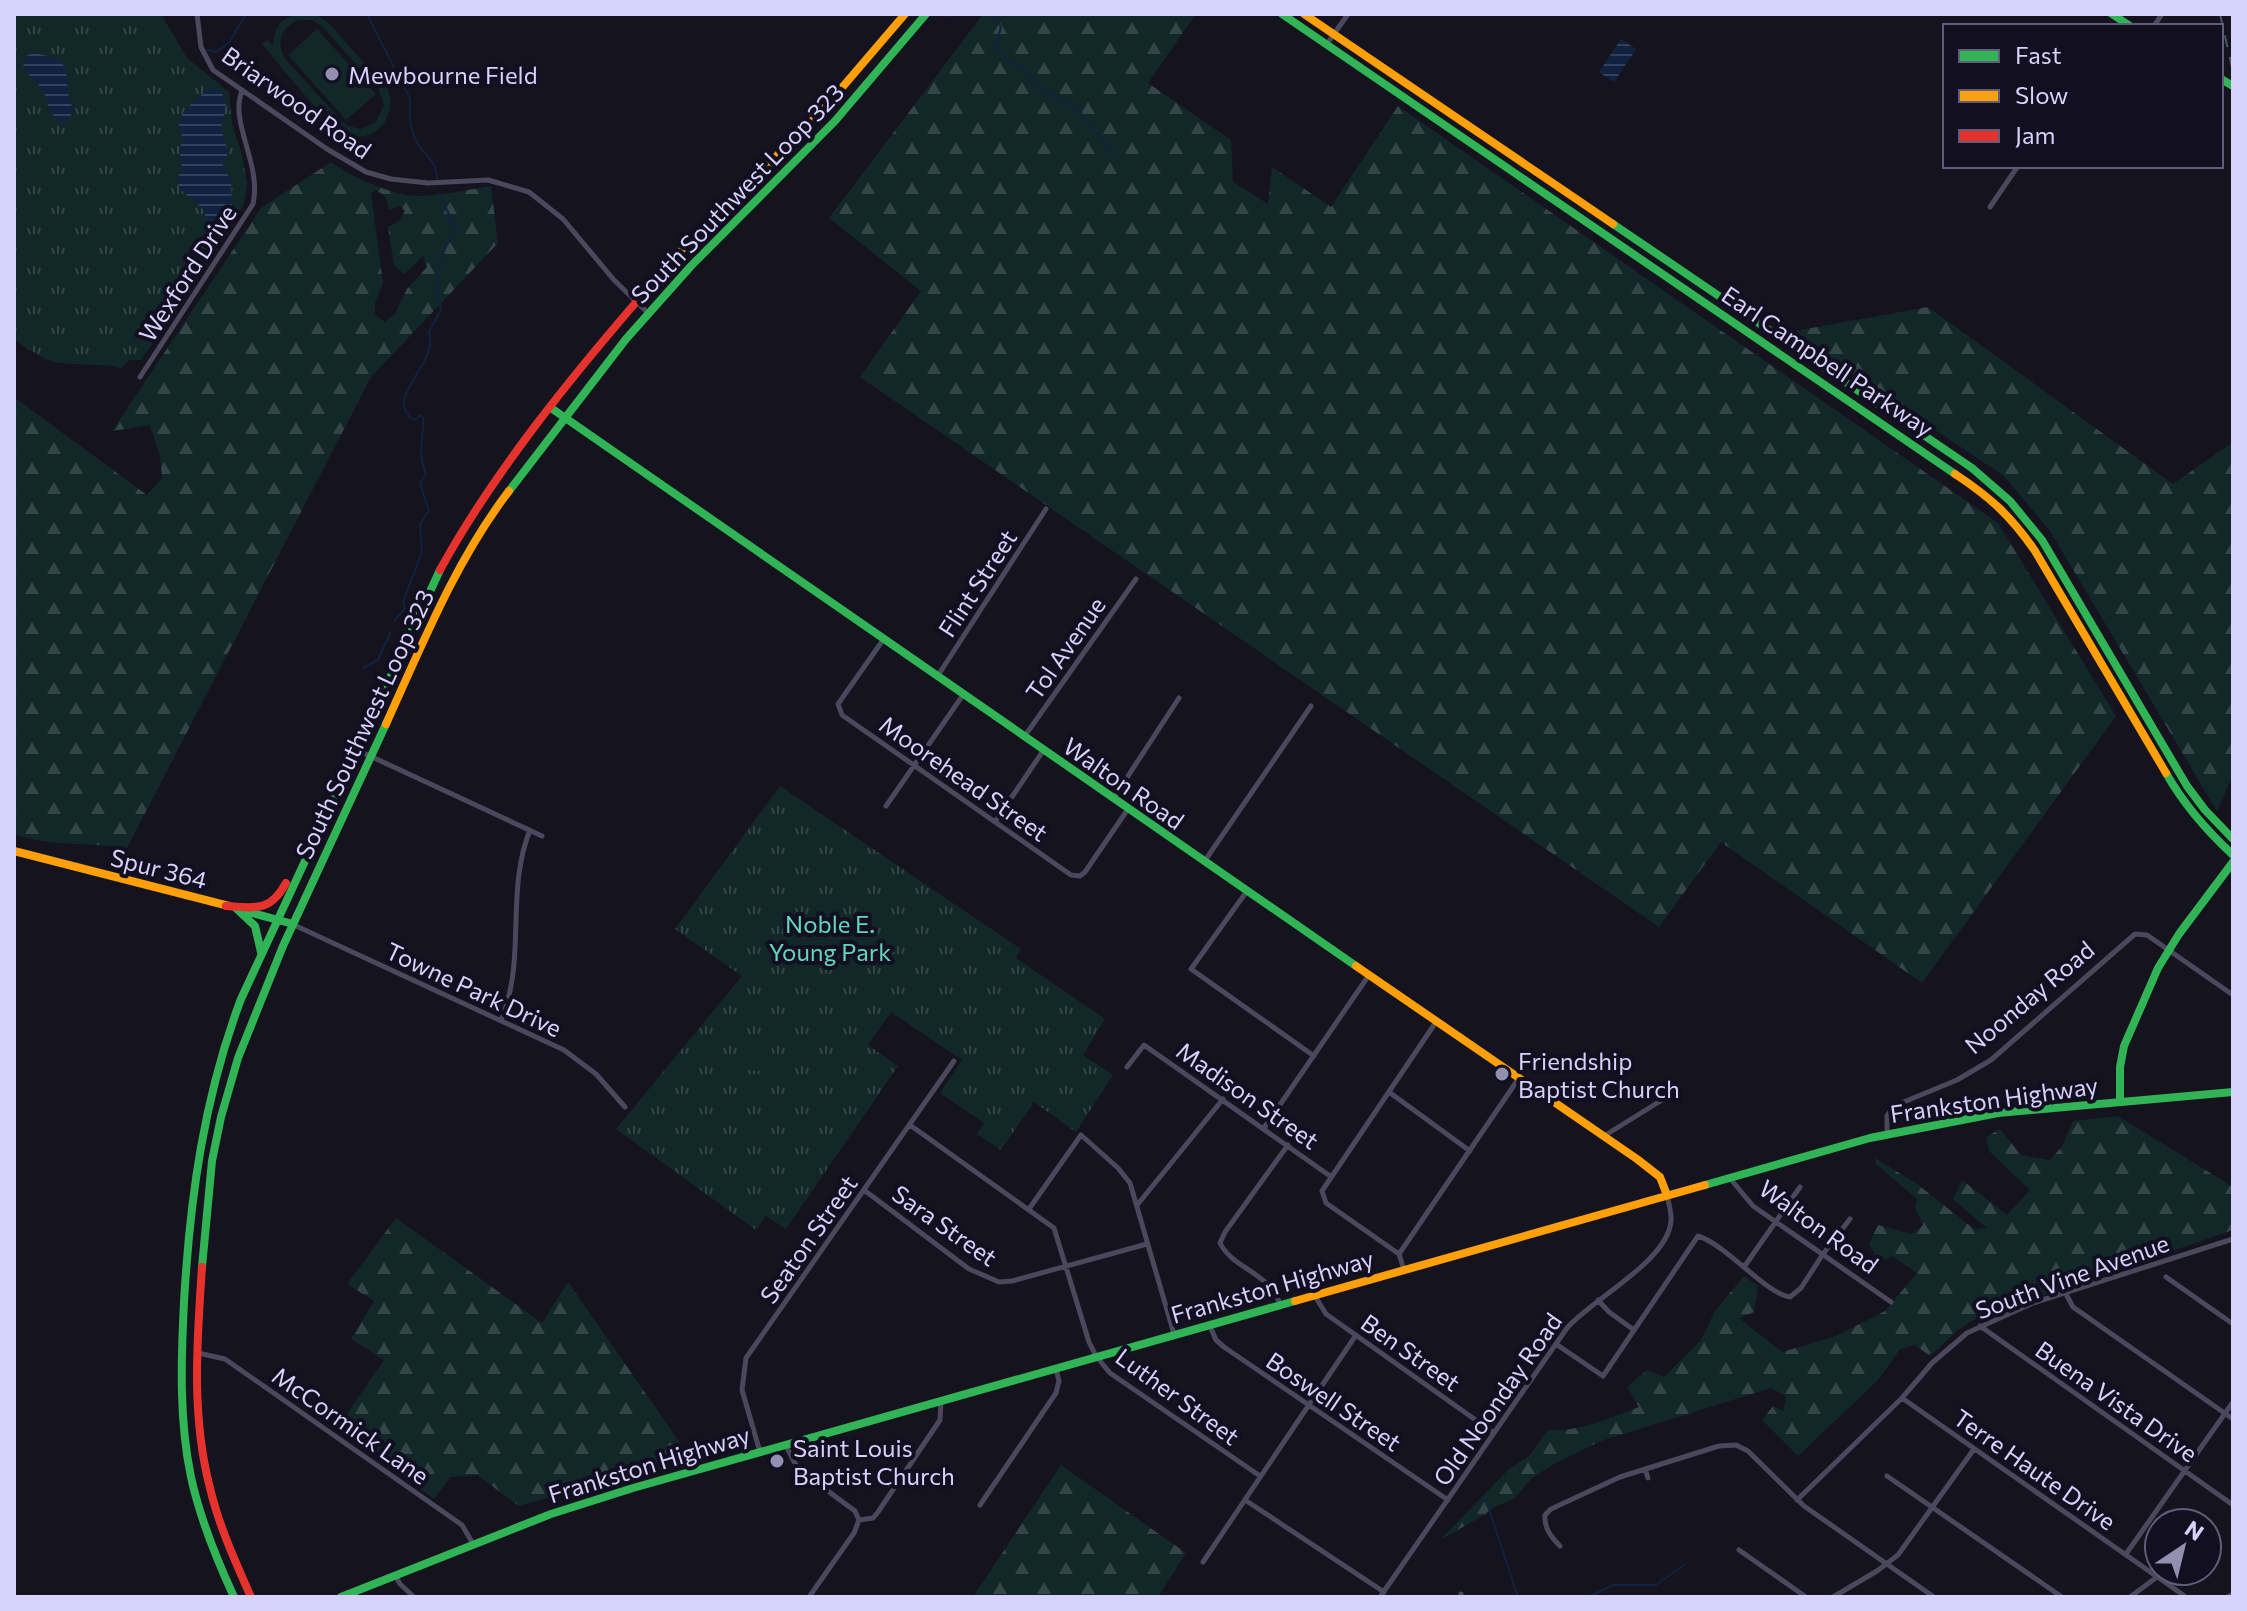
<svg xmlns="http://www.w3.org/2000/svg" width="2247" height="1611" font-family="Commissioner,sans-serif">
	<defs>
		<pattern id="grass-tufts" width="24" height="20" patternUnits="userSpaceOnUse" patternTransform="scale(2)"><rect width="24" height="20" fill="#122728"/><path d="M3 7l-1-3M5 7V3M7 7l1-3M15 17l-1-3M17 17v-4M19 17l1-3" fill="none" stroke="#344548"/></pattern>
		<pattern id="forest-firs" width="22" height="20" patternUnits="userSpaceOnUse" patternTransform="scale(2)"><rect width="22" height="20" fill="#122728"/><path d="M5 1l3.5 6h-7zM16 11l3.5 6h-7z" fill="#344548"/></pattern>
		<pattern id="water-rules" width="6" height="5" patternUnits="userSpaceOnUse" patternTransform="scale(2)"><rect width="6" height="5" fill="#112240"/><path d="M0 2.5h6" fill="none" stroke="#33415c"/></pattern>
	</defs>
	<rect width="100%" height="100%" fill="#15131d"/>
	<path fill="url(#grass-tufts)" d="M14,14H161L187,58L229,92L232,124L242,155L247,184L244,203L230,230L141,360H130L120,368C111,363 71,366 55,362C41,359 27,347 14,340Z
		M780,786L1021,949L1016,958L1105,1019L1083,1055L1113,1075L1076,1132L1034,1102L1001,1150L977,1134L984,1123L940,1093L962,1060L891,1012L868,1045L898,1066L786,1229L766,1216L756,1230L616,1129L742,976L675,929Z"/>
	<path fill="url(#forest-firs)" fill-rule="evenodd" d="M983,14H1196L1148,83L1231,140L1233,182L1268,204L1272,167L1331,207L1398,106L1998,523L2116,716L1922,983L1721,842L1659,927L860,377L921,291L829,218Z
		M331,162C351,177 396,197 420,196C444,195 467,190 491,186L498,243L371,377L127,848C90,842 49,847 14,834V397L147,495L162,478L160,456L150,425L112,431L261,208ZM376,190L385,196L389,210L400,206L405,211L399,221L388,227L394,266L405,274L423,256L427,267L407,289L395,314L385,322L375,315V303L383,283L371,193Z
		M1928,307L2173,484L2233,442V775L2217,811L2050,531L2004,476L1789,332Z
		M2118,1116L2233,1187V1230L1977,1318L1958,1330L1930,1356L1915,1345L1900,1349L1878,1380L1798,1456L1762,1420L1773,1406L1783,1411L1786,1396L1771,1388L1601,1441L1554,1464L1532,1478L1514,1499L1494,1507L1484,1515L1440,1540L1509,1469L1529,1456L1548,1430C1581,1432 1609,1418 1639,1407L1627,1387L1647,1370L1664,1377L1701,1340L1715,1311L1744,1276L1758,1286L1754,1312L1739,1318L1782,1352L1836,1336L1885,1311L1917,1273L1892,1256L1884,1260L1875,1255L1869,1244L1878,1225L1912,1234L1923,1225L1915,1208L1917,1199L1876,1164L1875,1158L1917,1184L1974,1229L1987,1228L1953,1199L1962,1180L2007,1215L2030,1190L1989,1151L1986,1137L2000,1129L2021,1155L2049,1160L2061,1148L2073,1121Z
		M396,1218L542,1323L568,1282L690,1457L519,1506L477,1475L450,1477L434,1499L337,1428L384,1360L351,1339L374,1301L347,1284Z
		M1061,1465L1186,1553L1158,1597H973Z"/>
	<path fill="#122728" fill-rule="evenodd" d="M316,14L329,23L388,90C397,115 377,144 349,135C329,128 278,63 262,44L267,40L273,45C275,16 291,14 316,14ZM298,20H312L322,26L379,90L384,105L375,123L360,129L346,125L285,59C276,42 281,28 298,20Z
		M317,29L376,94L346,120L288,55Z
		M747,1034L753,1038L757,1034H763V1037L772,1041L770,1072L741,1069V1041Z"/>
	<path fill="url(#water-rules)" d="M1621,39L1636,49L1614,82L1599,72Z
		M34,53L57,58L66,68L68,93L73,110L69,120L61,122C47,114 49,101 42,89C35,78 25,76 23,62L28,55Z
		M208,87L221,91L226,104L221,129L228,152L222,168L231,179L232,206L225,230L215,244L204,240C204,232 208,223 205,214C200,199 178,195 177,180L182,168L179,148L184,140C168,113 195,106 208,87Z"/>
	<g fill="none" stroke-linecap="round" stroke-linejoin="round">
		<path stroke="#112240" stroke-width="2" d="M367,14L410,99C409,114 409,130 418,144C427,159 436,159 437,178
			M945,14L949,16L958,14
			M993,14L1001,27L995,49L1013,64L1022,68L1039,88L1078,109L1112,152
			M207,50L216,52L229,43L246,14
			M395,620L405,608L403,602L422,552L420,524L429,511L420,483L426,474C417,454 424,440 423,418L421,415L414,420C381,399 440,363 429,332L441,310C434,280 438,252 458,228L448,220L449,214L438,194
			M363,668L378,660L390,633
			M1486,1500L1518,1597
			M1588,1597L1613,1585H1656L1684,1565"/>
		<path stroke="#4a485d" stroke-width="5" d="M197,14L201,47L213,70L327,149L366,172L391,179L428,183L488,180L529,192L563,219L614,280L648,313
			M2154,26L2162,14
			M1327,44L1348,14
			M1990,207L2018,166
			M140,377L253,204C262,163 229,123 242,91
			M883,640L838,704L842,715L1071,875L1080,876L1085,872L1128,809
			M937,677L1046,509
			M1024,737L1136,579
			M355,749L542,836
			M1113,799L1179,698
			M886,806L963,695
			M995,822L1043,751
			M1204,862L1311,706
			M1247,891L1191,969L1314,1056
			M294,925L564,1050L596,1074L625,1107
			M501,1020C527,959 505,892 530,830
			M1127,1067L1144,1045L1330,1176
			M1389,1092L1470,1151
			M910,1125L1054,1228L1089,1342L1096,1356L1110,1373L1260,1476
			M1264,1128L1369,975
			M1887,1134V1116L1894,1106L1957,1080L1991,1060L2135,934L2147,935L2233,995
			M1604,1136L1670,1095
			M1729,1177L1753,1206L1891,1302
			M864,1190L969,1269L999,1282L1012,1281L1147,1244
			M1138,1204L1223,1099
			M1029,1209L1081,1135L1118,1168L1130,1183L1174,1334
			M1399,1254L1326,1203L1322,1191L1436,1022
			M1399,1254L1519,1078
			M1399,1254L1404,1270
			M1744,1267L1800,1187
			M2166,1277L2233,1324
			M2066,1294L2073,1307L2233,1419
			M1315,1296L1326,1314L1494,1433
			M1598,1300L1609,1312L1634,1330
			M1280,1304C1269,1272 1233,1269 1220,1243L1225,1232L1288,1145
			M1209,1324L1216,1340L1224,1347L1448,1500
			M1980,1326L2233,1505
			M1556,1344L1603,1376L1698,1236C1727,1245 1766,1294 1790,1297L1801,1288L1823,1254L1850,1219
			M198,1353L225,1359L462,1525L473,1544
			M1902,1398L2186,1597
			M785,1444L798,1469L855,1511L859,1520
			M760,1452L742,1390L746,1358L954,1061
			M1645,1469L1648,1478
			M1887,1476L2062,1597
			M1245,1500L1384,1592
			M1797,1500L1902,1398L1932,1363L1967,1333L2033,1303L2233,1239
			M980,1505L1056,1393L1059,1381L1056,1369
			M859,1520L873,1518L878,1512L940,1420L941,1402
			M1560,1546C1551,1537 1544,1528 1545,1515L1551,1509L1620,1477L1719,1446L1736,1445L1748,1451L1804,1506L1934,1597
			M1739,1550L1806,1597
			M2126,1554L2233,1402
			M1203,1562L1356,1335
			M395,1575L400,1584L414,1597
			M809,1597L854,1533L859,1520
			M1380,1597L1567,1328C1592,1299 1668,1261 1671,1221C1672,1213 1669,1204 1667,1196
			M1461,1597V1594
			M1833,1597L1877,1571L1898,1555L1974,1449
			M2130,1597L2157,1577
			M2228,1597L2233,1594"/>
		<path stroke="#30b455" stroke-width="8" d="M1282,14L1955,474
			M2112,14L2130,26
			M2221,79L2233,86
			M1613,224L1972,468L2010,501L2042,540L2187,786L2205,810L2233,839
			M551,408L1356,966
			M509,491L626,339L691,266L835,121L926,14
			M2166,773C2184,805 2206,830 2233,855
			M236,908L255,926L261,952
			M241,910L293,924
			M2120,1102V1067L2124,1046L2158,968L2179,934L2233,862
			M1705,1185L1870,1138L1998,1113L2233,1092
			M202,1267L212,1161L221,1117L238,1058L283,946L386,724
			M234,1597C216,1558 200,1519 191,1477C179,1420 181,1360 184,1302C190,1197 204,1097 241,999L440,570
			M341,1597L551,1514L633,1488L1295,1301"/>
		<path stroke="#ff9f0a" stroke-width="8" d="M1304,14L1613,224
			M644,293L680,252L822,111L905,14
			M1955,474C1990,497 2011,516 2035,551L2166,773
			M386,724C422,645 456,560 509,491
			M14,851L229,906
			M1356,966L1637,1159L1660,1177L1667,1195
			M1295,1301L1705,1185"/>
		<path stroke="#e5322d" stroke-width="8" d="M440,570C493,473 572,376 644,293
			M226,906C256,908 270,912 286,883
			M202,1267C197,1341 191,1416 210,1488C219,1526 235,1561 251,1597"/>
		<path stroke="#435564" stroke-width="2" stroke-dasharray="12 10" stroke-linecap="butt" d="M2220,14L2233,72"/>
	</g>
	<g fill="#938fae" stroke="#120f21" stroke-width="3">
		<circle cx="332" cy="74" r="8"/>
		<circle cx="1502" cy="1074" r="8"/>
		<circle cx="777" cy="1461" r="8"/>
	</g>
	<g text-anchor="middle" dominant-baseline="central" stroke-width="8" stroke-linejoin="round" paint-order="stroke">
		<g font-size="24" fill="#d7d2fc" stroke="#120f21" text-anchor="start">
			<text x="348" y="74">Mewbourne Field</text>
			<text x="1518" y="1060">Friendship<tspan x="1518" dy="28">Baptist Church</tspan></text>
			<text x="793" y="1447">Saint Louis<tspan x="793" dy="28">Baptist Church</tspan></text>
		</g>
		<g font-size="24" fill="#d7d2fc" stroke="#120f21">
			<text transform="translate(297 102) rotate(35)">Briarwood Road</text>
			<text transform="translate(737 193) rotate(-46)">South Southwest Loop 323</text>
			<text transform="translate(187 273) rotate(-57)">Wexford Drive</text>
			<text transform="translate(1828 361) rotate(34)">Earl Campbell Parkway</text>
			<text transform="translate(977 583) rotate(-57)">Flint Street</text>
			<text transform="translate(1065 648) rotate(-55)">Tol Avenue</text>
			<text transform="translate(364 724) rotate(-65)">South Southwest Loop 323</text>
			<text transform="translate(964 778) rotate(35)">Moorehead Street</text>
			<text transform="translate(1124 783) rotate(35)">Walton Road</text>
			<text transform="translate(159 868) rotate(14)">Spur 364</text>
			<text transform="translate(474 989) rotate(25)">Towne Park Drive</text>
			<text transform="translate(2029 997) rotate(-40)">Noonday Road</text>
			<text transform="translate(1248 1095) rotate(35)">Madison Street</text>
			<text transform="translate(1994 1099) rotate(-8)">Frankston Highway</text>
			<text transform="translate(945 1225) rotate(35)">Sara Street</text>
			<text transform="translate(1819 1226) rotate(36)">Walton Road</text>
			<text transform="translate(808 1239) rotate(-55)">Seaton Street</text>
			<text transform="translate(2072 1276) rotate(-20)">South Vine Avenue</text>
			<text transform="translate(1272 1286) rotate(-16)">Frankston Highway</text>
			<text transform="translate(1411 1352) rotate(35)">Ben Street</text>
			<text transform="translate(1178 1396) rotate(36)">Luther Street</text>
			<text transform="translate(1497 1399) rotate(-55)">Old Noonday Road</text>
			<text transform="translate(1334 1401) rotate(34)">Boswell Street</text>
			<text transform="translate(2117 1401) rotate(35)">Buena Vista Drive</text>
			<text transform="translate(351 1425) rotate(35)">McCormick Lane</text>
			<text transform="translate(649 1464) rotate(-17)">Frankston Highway</text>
			<text transform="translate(2035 1469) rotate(35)">Terre Haute Drive</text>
		</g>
		<g font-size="24" fill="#63d6bc" stroke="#120f21">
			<text x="830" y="923">Noble E.<tspan x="830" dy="28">Young Park</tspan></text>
		</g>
	</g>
	<rect width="2247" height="1611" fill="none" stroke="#d7d2fc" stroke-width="32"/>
	<rect x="1943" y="24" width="280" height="144" fill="#120f21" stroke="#615d79" stroke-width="2"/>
	<rect x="1959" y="50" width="40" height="12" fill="#30b455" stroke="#615d79" stroke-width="2"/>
	<text x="2015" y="64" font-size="24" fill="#d7d2fc">Fast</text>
	<rect x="1959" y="90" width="40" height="12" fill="#ff9f0a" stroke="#615d79" stroke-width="2"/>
	<text x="2015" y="104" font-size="24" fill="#d7d2fc">Slow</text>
	<rect x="1959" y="130" width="40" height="12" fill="#e5322d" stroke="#615d79" stroke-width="2"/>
	<text x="2015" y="144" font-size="24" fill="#d7d2fc">Jam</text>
	<g transform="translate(2183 1547) rotate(35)"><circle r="38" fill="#120f21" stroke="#615d79" stroke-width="2"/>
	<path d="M0-6L14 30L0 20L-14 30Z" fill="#938fae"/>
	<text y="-12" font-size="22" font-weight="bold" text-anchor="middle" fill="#d7d2fc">N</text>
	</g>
</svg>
